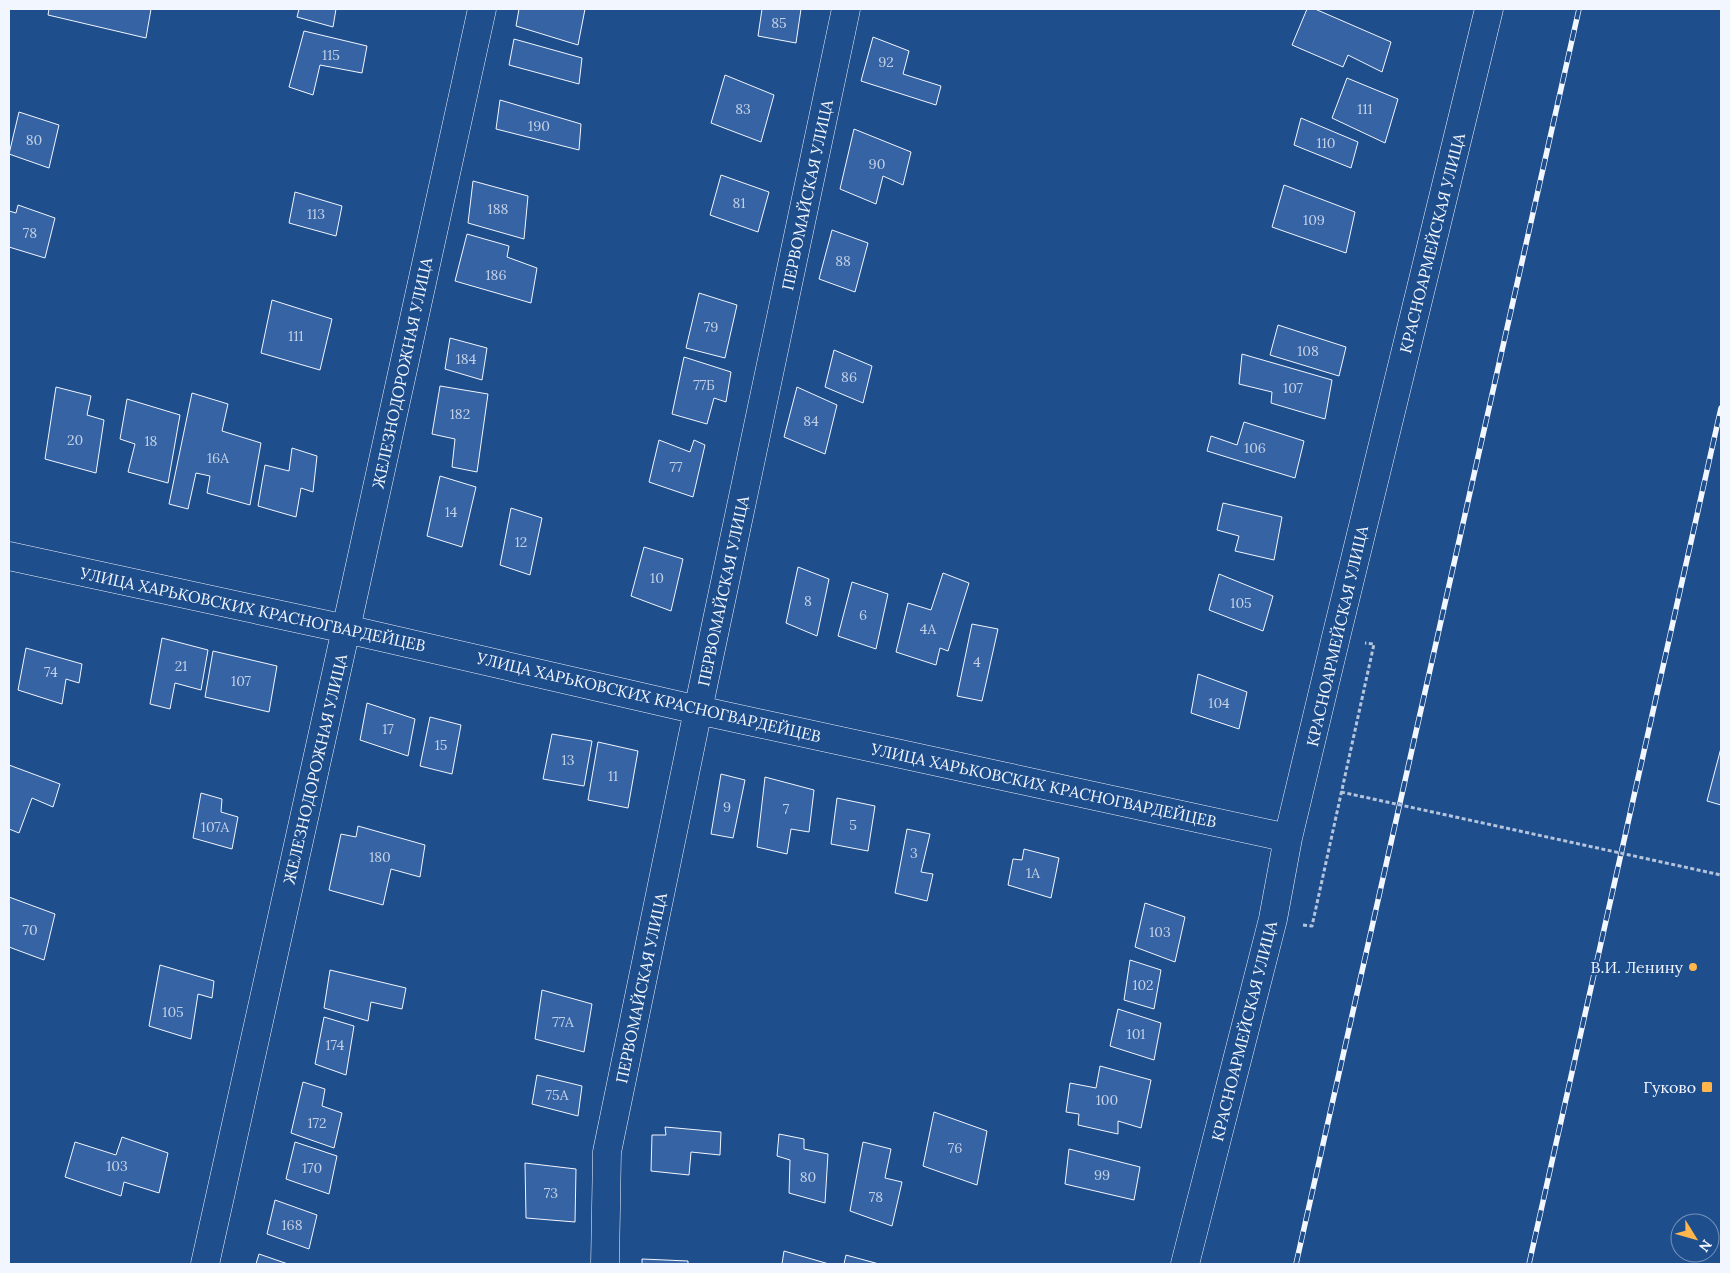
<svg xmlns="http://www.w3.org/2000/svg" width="1730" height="1273" font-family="Lora,serif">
	<rect width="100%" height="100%" fill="#1f4e8c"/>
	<path fill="#3563a3" stroke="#f2f6ff" d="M49,9H151L146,38L48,15Z
		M299,9H336L333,27L297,17Z
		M519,9H585L578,45L516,26Z
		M762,9H801L796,43L758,36Z
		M1307,9H1315L1391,42L1382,72L1348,55L1343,67L1292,45Z
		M304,31L367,46L362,73L320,65L313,95L289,87Z
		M873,37L909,51L903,74L941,86L936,105L861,81Z
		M514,39L582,58L579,84L509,65Z
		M725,75L774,95L761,142L711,123Z
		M1347,78L1398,99L1385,143L1332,118Z
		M500,100L581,124L579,150L496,129Z
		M19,112L59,125L49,168L9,154Z
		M1301,118L1358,142L1351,168L1294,145Z
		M854,129L911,152L903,185L883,176L876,204L840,189Z
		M721,175L769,192L758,232L710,215Z
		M473,181L528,196L524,239L468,223Z
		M1284,185L1355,212L1346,253L1272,227Z
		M295,192L342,206L336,236L289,223Z
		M18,205L55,218L45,258L9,247V211L16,213Z
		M832,230L868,243L855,292L819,279Z
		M467,234L509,246L507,257L537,268L531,303L455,281Z
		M699,293L737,305L725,358L686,348Z
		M272,300L332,319L320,370L261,353Z
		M1278,325L1346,347L1339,376L1270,355Z
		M450,338L487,348L482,380L445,369Z
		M834,350L872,366L863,403L825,387Z
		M1242,354L1332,380L1325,419L1271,403L1272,392L1239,384Z
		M684,357L731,372L726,402L714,398L707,424L672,414Z
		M440,386L488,394L477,472L452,467L455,439L432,434Z
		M56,387L91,396L87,415L104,420L96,473L45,459Z
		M797,387L837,405L825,454L784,437Z
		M192,393L228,404L222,431L261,443L250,505L207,493L210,476L196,473L188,509L169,504Z
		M127,399L180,415L168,483L128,472L135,444L120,439Z
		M1244,422L1304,441L1295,478L1207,451L1211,436L1237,445Z
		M659,440L690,452L694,440L705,445L693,497L649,482Z
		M292,448L317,456L313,492L301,488L296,517L258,506L265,465L289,471Z
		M440,476L476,487L462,547L427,536Z
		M1223,503L1282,517L1274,560L1235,551L1239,536L1217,530Z
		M511,508L542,518L530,575L500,565Z
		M644,547L683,559L671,611L631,596Z
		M798,567L829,579L817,636L786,623Z
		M943,573L969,583L948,651L940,648L936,665L896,652L908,603L931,610Z
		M1219,574L1273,596L1263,631L1209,610Z
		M852,582L888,594L876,649L838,636Z
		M972,624L998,629L982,701L957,696Z
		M162,638L208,650L201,690L175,683L170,709L150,704Z
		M26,648L82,664L79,683L66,679L62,704L18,690Z
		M213,651L277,666L269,712L205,697Z
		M1198,674L1247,692L1239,729L1191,713Z
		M367,703L415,719L408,756L360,740Z
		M430,717L461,725L452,774L420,766Z
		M552,734L592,741L584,786L543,779Z
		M598,742L638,751L628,808L588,800Z
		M1721,748V805L1707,801Z
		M9,765L60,784L53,807L32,798L19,833L9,829Z
		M721,774L745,780L733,838L711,834Z
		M765,777L814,790L809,832L791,829L787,854L757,847Z
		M201,793L222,799L221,812L238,817L232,849L193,838Z
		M837,798L875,806L868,851L831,844Z
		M358,826L425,845L420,877L391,869L383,905L329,890L341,834L356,837Z
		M907,829L930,834L921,872L933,874L927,901L895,893Z
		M1024,849L1059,858L1051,898L1008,885L1013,859L1022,860Z
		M9,897L55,914L44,960L9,947Z
		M1145,903L1185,917L1175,962L1135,947Z
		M1130,960L1161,970L1154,1009L1124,1000Z
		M160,965L214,981L212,998L198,994L191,1039L149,1026Z
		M330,970L406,988L402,1009L371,1002L368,1021L324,1008Z
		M542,990L592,1004L584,1052L535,1039Z
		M1118,1009L1161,1023L1154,1060L1110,1046Z
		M324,1017L354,1026L346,1075L315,1064Z
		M1100,1066L1151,1080L1141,1128L1118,1121V1134L1078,1125L1079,1114L1066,1112L1070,1083L1096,1088Z
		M537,1075L582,1086L578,1116L532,1104Z
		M303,1082L325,1089L322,1106L342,1113L334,1148L291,1133Z
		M934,1112L987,1131L977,1185L923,1166Z
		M665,1127L721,1132L720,1155L691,1152L689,1175L651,1171L652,1135H666Z
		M779,1134L804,1139V1149L828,1154L825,1203L789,1193L790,1160L777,1156Z
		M122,1137L168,1153L159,1193L124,1182L121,1196L65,1177L75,1142L116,1155Z
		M295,1142L337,1156L329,1194L286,1179Z
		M863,1142L891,1149L885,1178L902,1182L892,1226L850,1211Z
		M1069,1149L1140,1167L1134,1200L1065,1184Z
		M525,1163L576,1169L575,1222L526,1218Z
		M275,1200L317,1215L309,1249L267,1234Z
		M784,1251L829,1264H782Z
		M259,1254L288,1264H256Z
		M846,1255L879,1264H844Z
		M642,1259L688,1261V1264H642Z"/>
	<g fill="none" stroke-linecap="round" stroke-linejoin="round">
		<defs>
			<path id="minor" d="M9,556L346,629L698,710L1288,838
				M205,1264L346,629L482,9
				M605,1264L607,1152L698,710L846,9
				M1185,1264L1273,919L1288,838L1336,637L1489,9"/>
		</defs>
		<use href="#minor" stroke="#f2f6ff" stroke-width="29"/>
		<path stroke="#b3c4dc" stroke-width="3" stroke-dasharray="4 2.5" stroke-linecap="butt" d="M1303,925L1312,926L1374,644L1365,643"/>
		<use href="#minor" stroke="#1f4e8c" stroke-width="28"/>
		<defs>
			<path id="rail" d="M1296,1264L1579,9
				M1529,1264L1721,408"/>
		</defs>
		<use href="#rail" stroke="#f2f6ff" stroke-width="5.5"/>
		<use href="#rail" stroke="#1f4e8c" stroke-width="4" stroke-dasharray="11" stroke-linecap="butt"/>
		<path stroke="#b3c4dc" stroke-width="3" stroke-dasharray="4 2.5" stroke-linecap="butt" d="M1341,792L1721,875"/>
	</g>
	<g fill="#ffb74d" stroke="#1f4e8c" stroke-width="2">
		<circle cx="1693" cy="967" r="5"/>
		<rect x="1701" y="1081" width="12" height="12" rx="2.5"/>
	</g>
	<g text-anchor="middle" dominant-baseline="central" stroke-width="4" stroke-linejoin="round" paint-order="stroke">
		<g font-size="14" fill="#c3d1e8">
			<text x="779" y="23">85</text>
			<text x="331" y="55">115</text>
			<text x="886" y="62">92</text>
			<text x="743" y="109">83</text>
			<text x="1365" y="109">111</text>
			<text x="539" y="126">190</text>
			<text x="34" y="140">80</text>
			<text x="1326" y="143">110</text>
			<text x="877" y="164">90</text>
			<text x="739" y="203">81</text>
			<text x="498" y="209">188</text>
			<text x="316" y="214">113</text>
			<text x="1314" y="220">109</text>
			<text x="30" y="233">78</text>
			<text x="843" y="261">88</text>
			<text x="496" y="275">186</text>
			<text x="711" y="327">79</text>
			<text x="296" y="336">111</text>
			<text x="1308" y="351">108</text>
			<text x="466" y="359">184</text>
			<text x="849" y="377">86</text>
			<text x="704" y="385">77Б</text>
			<text x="1293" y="388">107</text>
			<text x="460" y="414">182</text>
			<text x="811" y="421">84</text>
			<text x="75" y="440">20</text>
			<text x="151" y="441">18</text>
			<text x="1255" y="448">106</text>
			<text x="218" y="458">16А</text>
			<text x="676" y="467">77</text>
			<text x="451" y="512">14</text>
			<text x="521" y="542">12</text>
			<text x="657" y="578">10</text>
			<text x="808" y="601">8</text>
			<text x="1241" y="603">105</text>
			<text x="863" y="615">6</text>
			<text x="928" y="629">4А</text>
			<text x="977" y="662">4</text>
			<text x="181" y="666">21</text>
			<text x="51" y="672">74</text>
			<text x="241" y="681">107</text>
			<text x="1219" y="703">104</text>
			<text x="388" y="729">17</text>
			<text x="441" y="745">15</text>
			<text x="568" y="760">13</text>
			<text x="613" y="776">11</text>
			<text x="727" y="807">9</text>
			<text x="786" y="809">7</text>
			<text x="853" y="825">5</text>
			<text x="215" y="827">107А</text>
			<text x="914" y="853">3</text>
			<text x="380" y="857">180</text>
			<text x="1033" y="873">1А</text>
			<text x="30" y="930">70</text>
			<text x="1160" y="932">103</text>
			<text x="1143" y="985">102</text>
			<text x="173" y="1012">105</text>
			<text x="563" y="1022">77А</text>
			<text x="1136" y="1034">101</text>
			<text x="335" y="1045">174</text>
			<text x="557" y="1095">75А</text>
			<text x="1107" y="1100">100</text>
			<text x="317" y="1123">172</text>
			<text x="955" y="1148">76</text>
			<text x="117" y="1166">103</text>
			<text x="312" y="1168">170</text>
			<text x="1102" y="1175">99</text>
			<text x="808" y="1177">80</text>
			<text x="551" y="1193">73</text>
			<text x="876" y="1197">78</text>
			<text x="292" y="1225">168</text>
		</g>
		<g font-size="16" fill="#f2f6ff" stroke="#1f4e8c">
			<text transform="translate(807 195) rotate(-78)">ПЕРВОМАЙСКАЯ УЛИЦА</text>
			<text transform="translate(1432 243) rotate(-76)">КРАСНОАРМЕЙСКАЯ УЛИЦА</text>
			<text transform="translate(402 373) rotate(-78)">ЖЕЛЕЗНОДОРОЖНАЯ УЛИЦА</text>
			<text transform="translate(723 591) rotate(-78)">ПЕРВОМАЙСКАЯ УЛИЦА</text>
			<text transform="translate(253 609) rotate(12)">УЛИЦА ХАРЬКОВСКИХ КРАСНОГВАРДЕЙЦЕВ</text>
			<text transform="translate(1337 636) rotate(-77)">КРАСНОАРМЕЙСКАЯ УЛИЦА</text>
			<text transform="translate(649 697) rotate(13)">УЛИЦА ХАРЬКОВСКИХ КРАСНОГВАРДЕЙЦЕВ</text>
			<text transform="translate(315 769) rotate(-77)">ЖЕЛЕЗНОДОРОЖНАЯ УЛИЦА</text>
			<text transform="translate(1044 785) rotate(12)">УЛИЦА ХАРЬКОВСКИХ КРАСНОГВАРДЕЙЦЕВ</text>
			<text transform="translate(641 988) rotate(-78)">ПЕРВОМАЙСКАЯ УЛИЦА</text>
			<text transform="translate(1244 1031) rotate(-76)">КРАСНОАРМЕЙСКАЯ УЛИЦА</text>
		</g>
		<g font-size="16" fill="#f2f6ff" stroke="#1f4e8c" text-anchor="end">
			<text x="1683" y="967">В.И. Ленину</text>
			<text x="1696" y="1087">Гуково</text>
		</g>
	</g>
	<rect width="1730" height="1273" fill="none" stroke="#f2f6ff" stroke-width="20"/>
	<g transform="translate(1695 1238) rotate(127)"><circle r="24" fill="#1f4e8c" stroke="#7391ba"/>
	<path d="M0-4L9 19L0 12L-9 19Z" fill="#ffb74d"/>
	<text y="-8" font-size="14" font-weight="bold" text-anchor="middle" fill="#f2f6ff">N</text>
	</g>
</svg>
